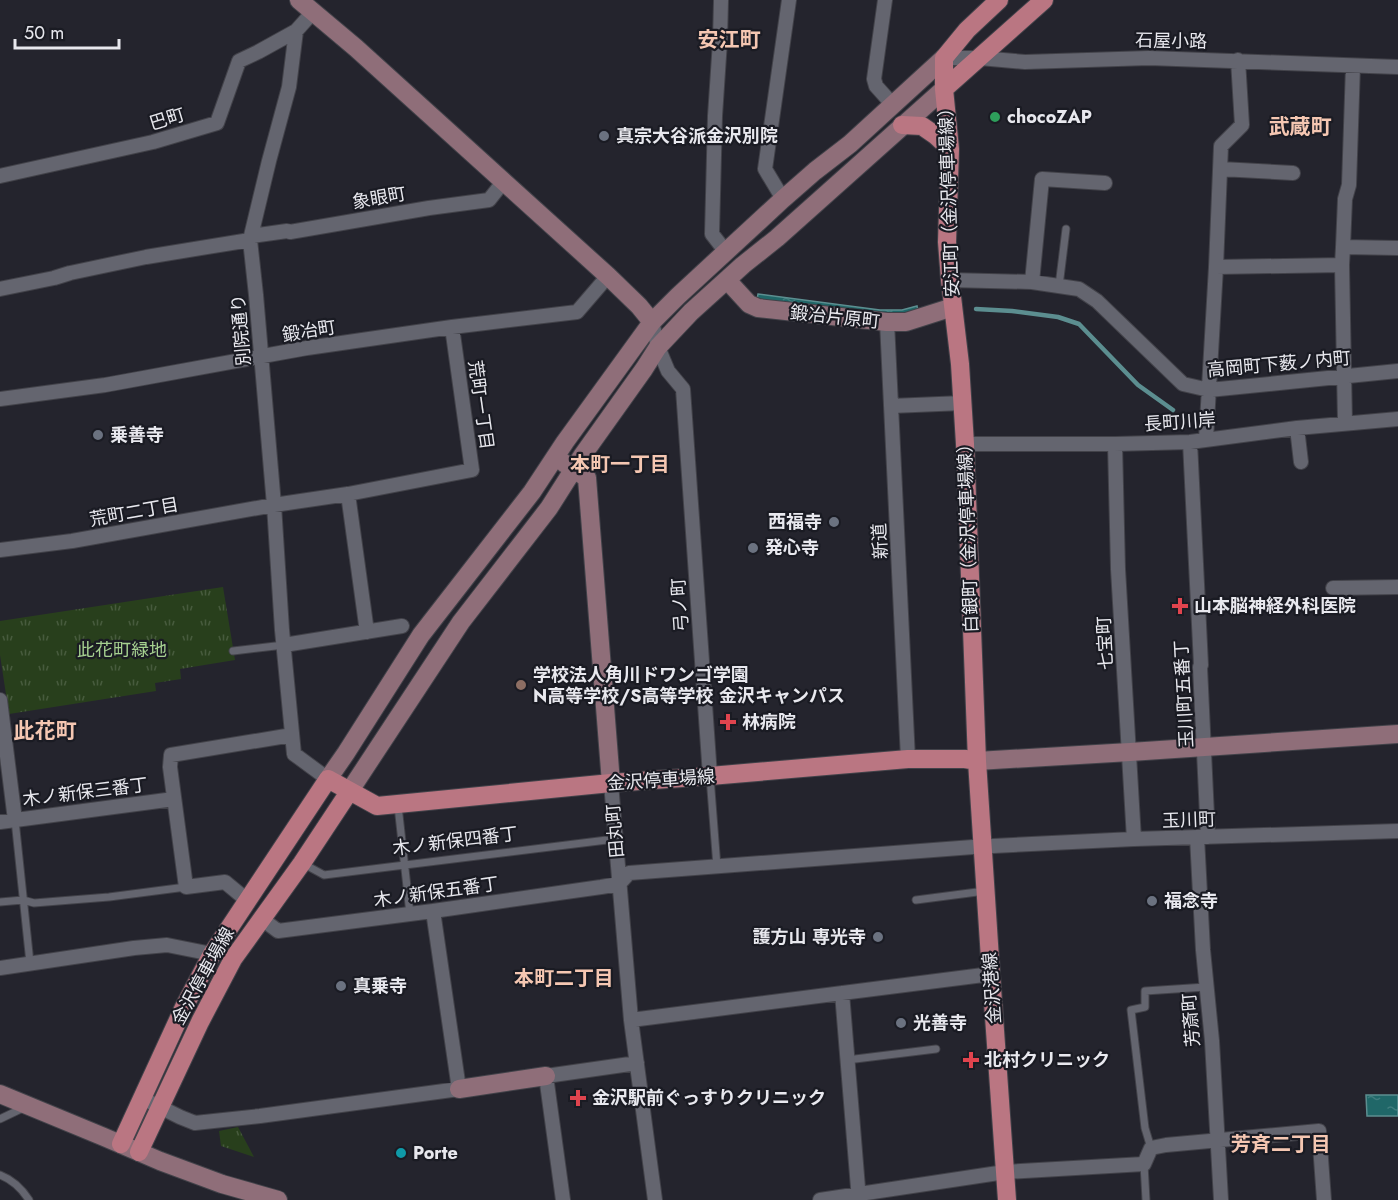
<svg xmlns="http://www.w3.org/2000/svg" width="1398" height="1200" font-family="Jost,'Noto Sans JP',sans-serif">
	<defs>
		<pattern id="park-tufts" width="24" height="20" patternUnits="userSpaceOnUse" patternTransform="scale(1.5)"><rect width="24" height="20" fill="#283f1c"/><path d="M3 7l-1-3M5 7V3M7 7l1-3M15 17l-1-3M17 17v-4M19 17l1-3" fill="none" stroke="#475b3d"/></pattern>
		<pattern id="water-ripples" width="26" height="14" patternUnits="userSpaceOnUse" patternTransform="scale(1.5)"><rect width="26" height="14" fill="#206768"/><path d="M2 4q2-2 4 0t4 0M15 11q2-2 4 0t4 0" fill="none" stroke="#407d7e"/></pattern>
	</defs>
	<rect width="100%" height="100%" fill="#24242d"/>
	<path fill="url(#park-tufts)" d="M223,587L235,660L180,669L181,679L155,683L156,691L9,714L0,655V621Z
		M238,1127L254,1157L221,1146L219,1131Z"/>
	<path fill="url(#water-ripples)" stroke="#5c8e90" stroke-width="1.5" d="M758,294L880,310H902L917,306L918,311L903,315L757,300Z
		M1366,1095H1398V1116H1367Z"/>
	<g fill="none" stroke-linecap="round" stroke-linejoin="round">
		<path stroke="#5c8e90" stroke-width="4.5" d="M976,309L1012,311L1058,317L1079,324L1138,385L1173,410"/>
		<defs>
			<path id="lane" d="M1059,286L1066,229
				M233,651L284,645
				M710,777L717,867
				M398,806L410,914
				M15,820L30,963
				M302,863L324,875L615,839
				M916,900L985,891
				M0,902L23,900L34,903L109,897L186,887
				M847,1060L936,1049
				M0,1119L23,1108
				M1151,1148L1145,1128L1131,1010L1145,1007V991L1206,987
				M1144,1164L1146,1200
				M0,1175C13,1180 22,1189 29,1200"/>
			<path id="street" d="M721,0L720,41L715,116L712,234L726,252
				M885,0L874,79L876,86L893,105
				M296,31L289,87L269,161L250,240L256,295L274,505L282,630L294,754L328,779
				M944,58H980L1025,62L1149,58L1398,67
				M1353,66L1349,185L1345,199L1343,247L1398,248
				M1221,169L1293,173
				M0,176L153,142L217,123L239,61L258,52L296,31L313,12
				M783,199L765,169L789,0
				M251,236L287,231L290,232L429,208L489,200L504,181
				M1343,247L1342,265L1345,423
				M1216,267L1342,265
				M950,280L1032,282L1079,289L1097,301L1183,384L1209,390L1398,371
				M1032,282L1042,179L1105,183
				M0,289L54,278L70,273L146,257L250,240
				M652,322L658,347L668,371L683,389L710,776
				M887,322L908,759
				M0,399L105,385L307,348L452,327L577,312L608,276
				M891,406L963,403
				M1297,428L1301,462
				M1206,439L1216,267L1221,146L1242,125L1238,60
				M1190,442L1201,665L1200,667L1208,837
				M965,444H1115L1190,442L1297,428L1398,419
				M1115,444L1118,569L1134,839
				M348,494L367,632
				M0,550L72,541L274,505L348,494L472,470L452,327
				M1333,588L1398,587
				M284,645L402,626
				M0,700L15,820
				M611,783L631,1020L655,1200
				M0,822L174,799
				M1197,837L1203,950L1212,1041L1221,1200
				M248,901L225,882L186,887L170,767L171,755L292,735
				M262,919L278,931L433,911L601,887L619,884L629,873L973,847L1134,839L1398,831
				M0,968L134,948L167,945L212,954
				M842,993L859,1200
				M631,1020L991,974
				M152,1103L180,1117L195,1123L260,1116L459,1089L433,911
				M563,1200L546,1076L637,1063
				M820,1200L1005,1172L1144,1164L1151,1148L1166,1145L1319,1131L1324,1200"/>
			<path id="secondary" d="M299,0L356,48L608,276L639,306L652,322
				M727,280L749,304L758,308L887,322H906L953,307
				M564,463L587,478L611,783
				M977,761L1130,752L1398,734
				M328,779L346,753L421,635L532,492L565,442L652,322L678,296L783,199L815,171L850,144L944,58
				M349,792L461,622L549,508L582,456L644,369L658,347L691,312L743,265L777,238L944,89
				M459,1089L546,1076
				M0,1094L104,1137L160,1161L222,1184L278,1200"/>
			<path id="primary" d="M999,0L967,30L944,58V89L950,149L947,242L950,280L960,364L965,444L977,761L991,974L1007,1200
				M944,89L1044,0
				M902,125L922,126L935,135L950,149
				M121,1144L184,1007L212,954L328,779L377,806L611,783L710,776L908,759H965L977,761
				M139,1152L200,1022L233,959L302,863L349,792"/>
		</defs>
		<use href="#lane" stroke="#424249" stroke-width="9"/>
		<use href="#street" stroke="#424249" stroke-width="16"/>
		<use href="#secondary" stroke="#424249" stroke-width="20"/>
		<use href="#primary" stroke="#424249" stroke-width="20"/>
		<use href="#lane" stroke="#64656f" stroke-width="7"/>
		<use href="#street" stroke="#64656f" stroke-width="14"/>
		<use href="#secondary" stroke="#8f6e79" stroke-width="18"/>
		<use href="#primary" stroke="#ba7682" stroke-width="18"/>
	</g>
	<circle fill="#2e9e5b" stroke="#1a1b23" stroke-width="2" cx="995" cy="117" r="6"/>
	<g fill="#6b7280" stroke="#1a1b23" stroke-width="2">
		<circle cx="604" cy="136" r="6"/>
		<circle cx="98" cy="435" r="6"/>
		<circle cx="834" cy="522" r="6"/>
		<circle cx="753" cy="548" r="6"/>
		<circle cx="1152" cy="901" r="6"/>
		<circle cx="878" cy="937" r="6"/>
		<circle cx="341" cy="986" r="6"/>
		<circle cx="901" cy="1023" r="6"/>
	</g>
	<g fill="#e0444e" stroke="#1a1b23" stroke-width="2">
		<path d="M1177 597h6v6h6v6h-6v6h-6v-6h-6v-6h6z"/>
		<path d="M725 713h6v6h6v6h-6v6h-6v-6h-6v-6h6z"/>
		<path d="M968 1051h6v6h6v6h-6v6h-6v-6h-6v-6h6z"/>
		<path d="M575 1089h6v6h6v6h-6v6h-6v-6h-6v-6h6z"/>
	</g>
	<circle fill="#8d6e63" stroke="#1a1b23" stroke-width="2" cx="521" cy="685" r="6"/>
	<circle fill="#0f9aa8" stroke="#1a1b23" stroke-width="2" cx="401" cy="1153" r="6"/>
	<g text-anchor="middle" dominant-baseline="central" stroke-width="4.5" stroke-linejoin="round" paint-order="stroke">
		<g font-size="18" fill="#e8e8ee" stroke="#1a1b23">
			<text transform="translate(1171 41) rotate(1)">石屋小路</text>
			<text transform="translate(167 119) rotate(-17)">巴町</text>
			<text transform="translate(379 198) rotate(-10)">象眼町</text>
			<text transform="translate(949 198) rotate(-92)">安江町（金沢停車場線）</text>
			<text transform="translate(835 317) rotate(6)">鍛冶片原町</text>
			<text transform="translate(241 330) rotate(-95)">別院通り</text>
			<text transform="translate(309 331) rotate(-9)">鍛冶町</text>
			<text transform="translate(1279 364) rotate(-5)">高岡町下薮ノ内町</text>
			<text transform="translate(481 405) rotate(82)">荒町一丁目</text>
			<text transform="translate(1180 422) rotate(-4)">長町川岸</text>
			<text transform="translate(134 512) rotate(-10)">荒町二丁目</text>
			<text transform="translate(968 534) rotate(-92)">白銀町（金沢停車場線）</text>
			<text transform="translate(880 541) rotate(-93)">新道</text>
			<text transform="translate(680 605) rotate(-94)">弓ノ町</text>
			<text transform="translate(1105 643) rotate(-93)">七宝町</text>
			<text transform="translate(1184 694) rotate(-93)">玉川町五番丁</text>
			<text transform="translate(661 780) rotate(-4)">金沢停車場線</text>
			<text transform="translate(85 792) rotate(-7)">木ノ新保三番丁</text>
			<text transform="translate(1189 820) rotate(-2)">玉川町</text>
			<text transform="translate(615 831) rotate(-95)">田丸町</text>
			<text transform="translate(455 841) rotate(-7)">木ノ新保四番丁</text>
			<text transform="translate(436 892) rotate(-8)">木ノ新保五番丁</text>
			<text transform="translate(203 976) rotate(-61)">金沢停車場線</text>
			<text transform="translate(992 988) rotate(-94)">金沢港線</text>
			<text transform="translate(1191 1020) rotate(-95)">芳斎町</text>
		</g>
		<g font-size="18" font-weight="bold" fill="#e8e8ee" stroke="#1a1b23" text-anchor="start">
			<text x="1007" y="117">chocoZAP</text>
			<text x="616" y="136">真宗大谷派金沢別院</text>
			<text x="110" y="435">乗善寺</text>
			<text x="822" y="522" text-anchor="end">西福寺</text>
			<text x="765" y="548">発心寺</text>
			<text x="1194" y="606">山本脳神経外科医院</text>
			<text x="533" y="675">学校法人角川ドワンゴ学園<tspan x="533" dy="21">N高等学校/S高等学校 金沢キャンパス</tspan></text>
			<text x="742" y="722">林病院</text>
			<text x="1164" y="901">福念寺</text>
			<text x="866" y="937" text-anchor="end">護方山 専光寺</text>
			<text x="353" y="986">真乗寺</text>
			<text x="913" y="1023">光善寺</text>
			<text x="984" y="1060">北村クリニック</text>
			<text x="592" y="1098">金沢駅前ぐっすりクリニック</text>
			<text x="413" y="1153">Porte</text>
		</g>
		<g font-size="18" fill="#a6d190" stroke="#1a1b23">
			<text x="122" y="650">此花町緑地</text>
		</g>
		<g font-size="20" font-weight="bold" fill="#f5c7b2" stroke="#1a1b23">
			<text x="620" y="464">本町一丁目</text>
			<text x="564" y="978">本町二丁目</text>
			<text x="1281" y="1144">芳斉二丁目</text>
		</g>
		<g font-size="21" font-weight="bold" fill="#f5c7b2" stroke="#1a1b23">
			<text x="729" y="40">安江町</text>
			<text x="1300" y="127">武蔵町</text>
			<text x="45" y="731">此花町</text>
		</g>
	</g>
	<path d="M15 39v9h104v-9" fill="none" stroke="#e8e8ee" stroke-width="3"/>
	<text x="24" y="39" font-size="18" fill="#e8e8ee" stroke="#1a1b23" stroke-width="4.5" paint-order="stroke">50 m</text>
</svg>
